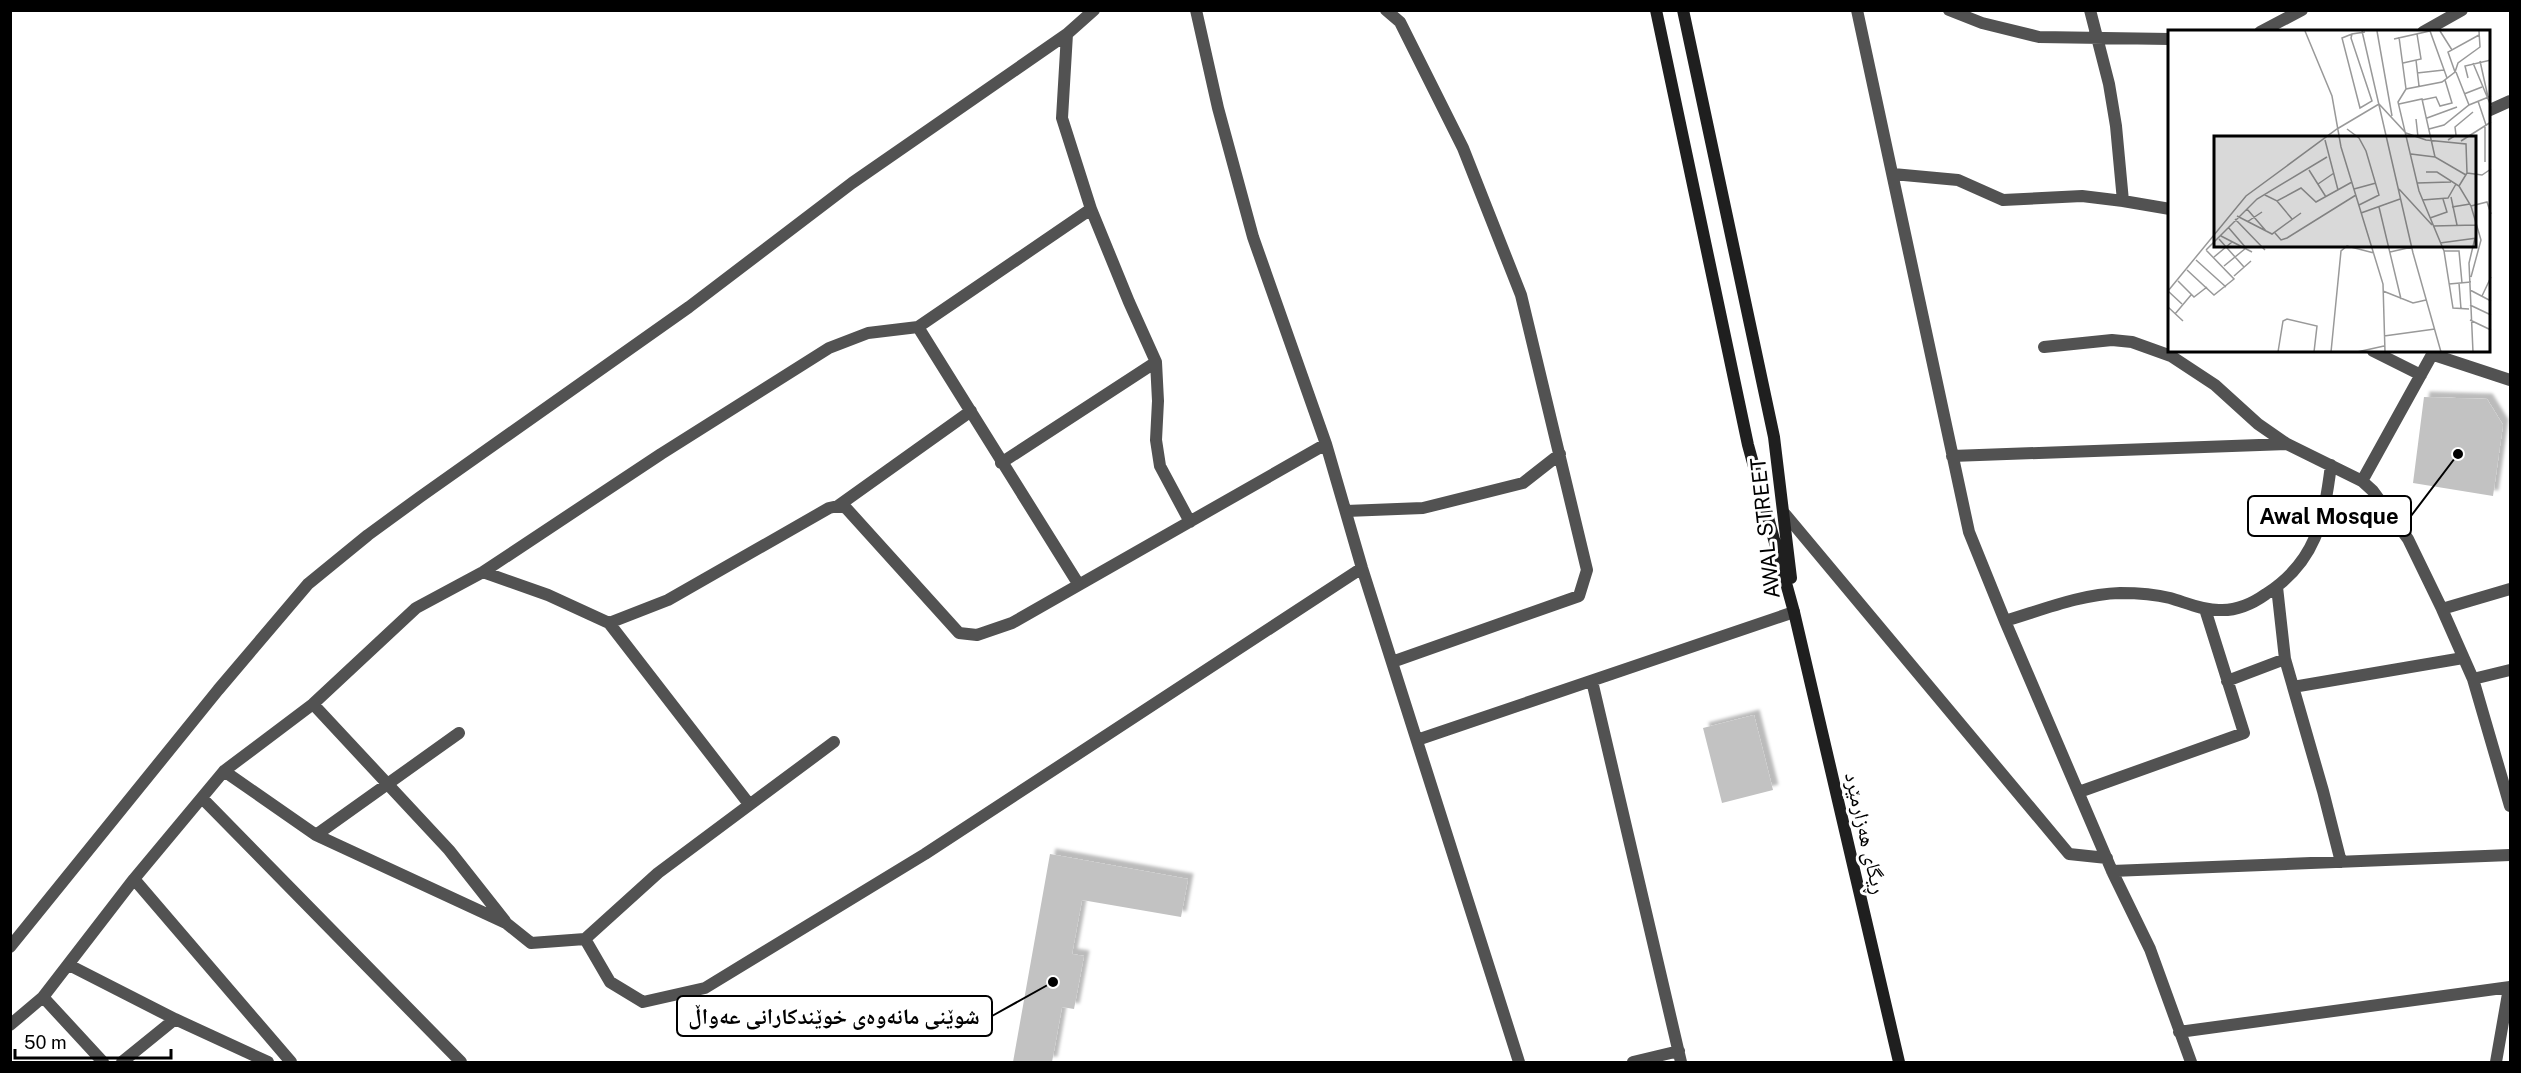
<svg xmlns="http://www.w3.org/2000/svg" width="2521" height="1073" font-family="'Public Sans','Noto Naskh Arabic',sans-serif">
	<defs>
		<filter id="shadow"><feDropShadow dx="5.5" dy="-5.5" stdDeviation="1.5" flood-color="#0004"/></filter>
	</defs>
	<rect width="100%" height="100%" fill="#fff"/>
	<path fill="#c2c2c2" filter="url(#shadow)" d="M2424,397L2487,399L2503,425L2493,496L2413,483Z
		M1754,715L1773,790L1722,803L1703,728Z
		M1050,854L1188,879L1181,917L1082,900L1072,954L1084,956L1074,1009L1062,1007L1052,1062H1013Z"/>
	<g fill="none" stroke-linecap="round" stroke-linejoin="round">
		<path stroke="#525252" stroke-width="12" d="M1196,10L1218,108L1253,237L1326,444L1362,568L1519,1062
			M1386,10L1400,22L1463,148L1521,295L1587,570L1579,596L1392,662
			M1857,10L1969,532L2005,621L2112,871L2150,949L2191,1062
			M1949,10L1982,23L2039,37L2170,39
			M2090,10L2109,84L2116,126L2123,201L2170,209
			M2260,32L2302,10
			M2423,32L2462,10
			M1067,34L1062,118L1091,209L1129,302L1156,362L1158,401L1156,440L1160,466L1190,522
			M2490,110L2510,101
			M1893,174L1958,180L2003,200L2082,196L2123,201
			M918,327L1079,585
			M2044,347L2112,340L2132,342L2171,356L2215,385L2258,424L2287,444L2362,481L2373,491L2408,539L2442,609L2473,679L2510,806
			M2373,351L2421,375
			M2434,355L2510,380
			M1952,456L2287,444
			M1001,463L1156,362
			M2362,481L2434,351
			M838,506L971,411
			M1346,511L1423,508L1523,483L1560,454
			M1785,514L2069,854L2107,858
			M483,572L548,595L609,623L668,600L829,508L838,506L846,508L959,633L977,635L1012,623L1326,444
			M2277,587L2285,659L2323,791L2341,862
			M2442,609L2510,589
			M2005,621C2042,610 2081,594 2120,593C2137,593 2154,594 2170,598C2187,603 2202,610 2219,610C2236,611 2252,604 2266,594C2316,562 2324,520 2331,465
			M609,623L749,804
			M2473,679L2510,670
			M1592,681L1681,1062
			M2227,681L2285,659
			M2293,687L2463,658
			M313,704L449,850L505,921
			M1417,740L1794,612
			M224,771L316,835L506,923L531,943L585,939L658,873L834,742
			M2079,792L2244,733L2205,609
			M202,798L461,1062
			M316,835L459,733
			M2112,871L2510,855
			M134,879L291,1062
			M585,939L610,982L643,1002L705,988L925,854L1362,568
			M10,947L218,690L308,584L368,535L420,497L689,307L852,183L1067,34L1094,10
			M69,965L175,1019L268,1062
			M43,997L103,1062
			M10,1025L43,997L134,879L224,771L313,704L416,608L483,572L661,454L829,348L868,333L918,327L1091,209
			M2179,1032L2510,987
			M122,1062L175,1019
			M1633,1062L1679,1051
			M2496,1062L2509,988"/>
		<path stroke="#1f1f1f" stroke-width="12" d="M1656,10L1748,445L1794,612L1899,1062
			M1683,10L1774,437L1791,578"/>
	</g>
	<g text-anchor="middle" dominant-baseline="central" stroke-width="6" stroke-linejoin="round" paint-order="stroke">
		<g font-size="21" fill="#000" stroke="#fff">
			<text transform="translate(1765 528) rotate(-96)">AWAL STREET</text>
			<text transform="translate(1866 833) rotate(77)">ڕیگای هەزارمێرد</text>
		</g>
	</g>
	<g transform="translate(2168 30)">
		<rect width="322" height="322" fill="#fff"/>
		<path fill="none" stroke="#999" stroke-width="1.5" d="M137,1L164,66L173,117L215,254L217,322M194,1L245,223L273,322M209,1L224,86M272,1L284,20M184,4L174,8L192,78L204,71L183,8L184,4L197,2M231,7L238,59M226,9L262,1L279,48M248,30L251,56M312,31L320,67M235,33L253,29L249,4M305,33L323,76M287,42L280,22L311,5M288,42L301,75M249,43L276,40M300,48L297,36L323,30M296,64L314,57M254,70L268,67L272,76L284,73L277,50M310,71L318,95M231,74L254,69L267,127L298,145M259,88L289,77M248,89L250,107M317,97V132M179,99L191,108L198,121L211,165L191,175M261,99L276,95L301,75L323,66M157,110L170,160M280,110L288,105L287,97L305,82M293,111L323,92M243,124L267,127M141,140L158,167M258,142H269L291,156L303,176L313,210L303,247M299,143L314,145L323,139M249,153L283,152M150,154L166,143M186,159L208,153M231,159L264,195M97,165L109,171L133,158L148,172L184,152M283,167L289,195M254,170L280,168L288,154M109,171L124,189M303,176L319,172L323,184M211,177L233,269M284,177L302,174M79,179L98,201M193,183L232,169M69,186L104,204L133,183M262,188L279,182L275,169M67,189L97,220M79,192L94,182M265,196L308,195M107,203L113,210L119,208L188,165M53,206L84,222M51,209L76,237M272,213L309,208M38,220L89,169L159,127M276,221H291L294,253M222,222L244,217M46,227L64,212M28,230L58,257M56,236L78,218L60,197M19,240L46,265L66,249L38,220M66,246L83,231M10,251L26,267L39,257M291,253L293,279M281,254L303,252M302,260L323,271M0,261L78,166L169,99L211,74L238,103L258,110L298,114L299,143L291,156M0,261L14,274M215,261L245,273L258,270M314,266L323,247M302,275L323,285M0,277L15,291M301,279L285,278L276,221L251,161L230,72L238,59L274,52L287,42L290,33L312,17L311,1M7,284L23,265M302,290L323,300M216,306L267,299M110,322L115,291L119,289L149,296L146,322M163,322L173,221L179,216L206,223M189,322L216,316M305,322L301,233L307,208"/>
		<path fill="#000" fill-opacity="0.15" stroke="#000" stroke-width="3" d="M46,106H308V217H46Z"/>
		<rect width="322" height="322" fill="none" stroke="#000" stroke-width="3"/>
	</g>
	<path fill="none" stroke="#000" stroke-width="2" d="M2458 454L2411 516M1053 982L992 1016"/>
	<g fill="#000" stroke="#fff" stroke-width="2">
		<circle cx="2458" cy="454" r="6"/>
		<circle cx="1053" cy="982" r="6"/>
	</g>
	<g fill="#fff" stroke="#000" stroke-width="2">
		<rect x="2248" y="496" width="163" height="40" rx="6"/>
		<rect x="677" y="996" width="315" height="40" rx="6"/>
	</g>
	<g font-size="22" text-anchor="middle" font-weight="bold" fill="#000">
		<text x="2329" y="524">Awal Mosque</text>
		<text x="834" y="1024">شوێنی مانەوەی خوێندکارانی عەواڵ</text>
	</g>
	<rect width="2521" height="1073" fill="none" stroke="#000000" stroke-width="24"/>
	<path d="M15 1049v9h156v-9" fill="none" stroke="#000000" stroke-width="3"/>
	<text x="24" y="1049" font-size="18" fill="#000000" stroke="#ffffff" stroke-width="4.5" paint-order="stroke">50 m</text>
</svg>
